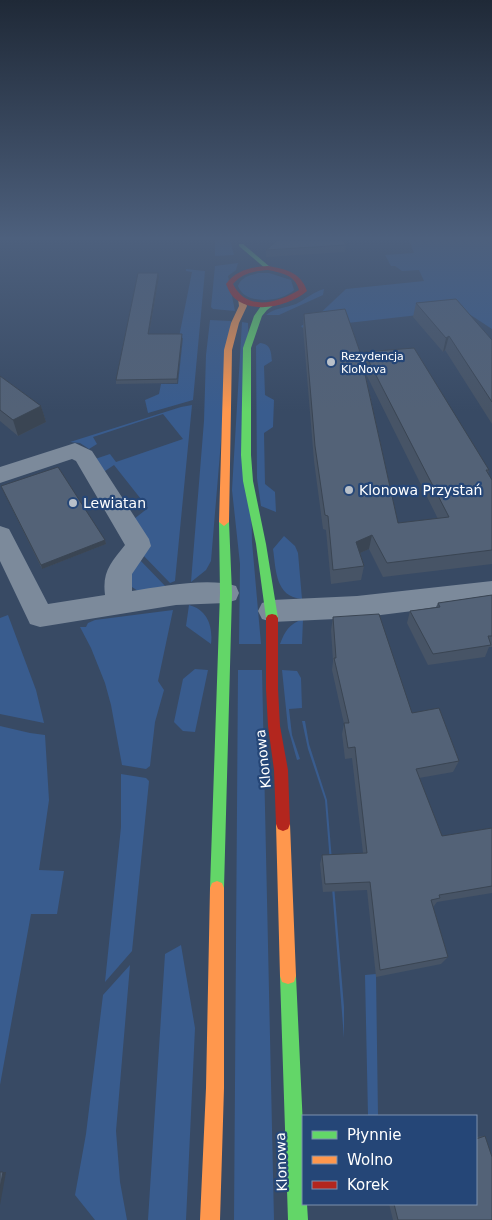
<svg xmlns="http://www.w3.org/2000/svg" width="492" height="1220" font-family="'DejaVu Sans',sans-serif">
	<rect width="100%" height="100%" fill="#384a64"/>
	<path fill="#395c8e" d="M215,240H230L234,255L215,256Z
		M409,240H492V329L463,310L303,328L301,326L314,319L346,289L424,281L419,270L402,271L395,266H391L385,255L414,253Z
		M238,263L236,270L228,276L235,311L213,309L211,307L215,266Z
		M186,269L205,271L193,400L148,413L145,400L159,394L161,384H178L183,338L179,337L192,272L186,271Z
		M259,273H269L291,280L294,290C282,302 245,306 238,286C241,277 250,275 259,273Z
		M324,289L323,295L279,315H266C274,308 285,308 296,304C306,299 313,292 324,289Z
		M210,320L231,321L211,561L206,570L191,582L204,421L206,355Z
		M242,322L248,323L252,542L261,644H239L240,564L232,490Z
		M260,343C271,344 271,352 272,361L264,366L265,395L274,400L273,427L264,433L265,484L275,492L276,512L261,506L257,478L256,346Z
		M192,405L175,581L170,583L141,553L134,519L148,508L114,465L102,473L95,459L110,454L116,462L183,439L163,414L93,437L97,444L89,449L80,443L70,442L181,407Z
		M284,536L295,546L298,553L302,599C275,597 276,569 273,549Z
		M138,558L168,589L138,591L129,585L127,573Z
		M189,605C208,610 213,627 211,644L186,626Z
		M173,610L158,681L164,690L155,722L150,766L146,769L122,765L111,705L105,683L91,648L80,627H86L88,623L95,620Z
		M8,615L36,690L44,723L0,714V618Z
		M303,619L302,644H280C285,631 289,624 303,619Z
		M195,669L208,670L195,732L183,731L174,722L183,679Z
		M238,670H262L274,1220H234Z
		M282,670L297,671L301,678L302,708L289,709L292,735L300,759L297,760L288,728Z
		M302,721H305L309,744L327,800L344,1007V1038L325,800L308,749Z
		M0,726L30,733L45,735L49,800L39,870L64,871L57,914H31L0,1085Z
		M121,774L146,778L149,781L132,951L105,982L121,827Z
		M181,945L195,1028L186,1220H148L165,954Z
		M130,965L116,1131L120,1182L127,1220H95L75,1195L86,1134L103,995Z
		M376,974L378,1116H368L365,975Z"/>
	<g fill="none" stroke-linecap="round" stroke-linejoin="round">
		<path fill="#7c8a9b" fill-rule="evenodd" d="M75,443L92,451L149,539L151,546L132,574V591C160,587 208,577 236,586L239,593L236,600L226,603L176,605L40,627L30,624L0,561V526L9,529L48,604L105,595C102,571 111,563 125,545L76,461L72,459L0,483V467Z
			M492,581V601L357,618L272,622L262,619L258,611L262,603L272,600L357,596Z"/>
		<path fill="#63d668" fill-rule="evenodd" d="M239,244H243L270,267V269H266L239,246Z
			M267,303L274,305L267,310L262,316L251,348V455L253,481L266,544L278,618L276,621H268L266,618L256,544L243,481L241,455L243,348L254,316L261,306Z
			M224,518L229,522L232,593L224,888L222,893L217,895L212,893L210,888L220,593L219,522Z
			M288,968L294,970L296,976L303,1127V1204H307L308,1220H288L280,976L282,970Z"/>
		<path fill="#ff974d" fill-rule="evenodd" d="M238,298H244L247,306L239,323L232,350L229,522L224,526L219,522L224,350L231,323L239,306Z
			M283,817L288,819L290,824L296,976L294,982L288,984L282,982L280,976L276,824L278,819Z
			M217,881L222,883L224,888V1088L220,1220H200L206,1088L210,888L212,883Z"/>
		<path fill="#b3261e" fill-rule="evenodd" d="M268,266C285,269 301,272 307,291C291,305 259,313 240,302C232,298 229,291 226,284C236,270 251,267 268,266ZM268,270C282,273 295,275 299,290C277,303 247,312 233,284C242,273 254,271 268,270Z
			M272,614L276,615L278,618V689L280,726L288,770L290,824L288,829L283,831L278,829L276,824L274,770L268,726L266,689V618L268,615Z"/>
	</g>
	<path fill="#475466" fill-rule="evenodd" d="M346,245L345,252L266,257V250Z
		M158,273L159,277L149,334L182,338L177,383L116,384V380Z
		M416,303L492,340V424L445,350L443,352L413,317Z
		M304,314L362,361L364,352L489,470L488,474L492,480V564L383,577L369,549L360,553L364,566L361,580L331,584L326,530L323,529L314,461L303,328ZM365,372L438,519L398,523Z
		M0,376L41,406L46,422L18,436L0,421Z
		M1,486L105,540L106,544L42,569Z
		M492,595V647H489L485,657L428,665L407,623L410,611L436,607L438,603Z
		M333,617L412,713L459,761L453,772L419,778L442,836L492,828V893L437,902L434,906L433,907L448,957L441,964L376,977L367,890L323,892L320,864L322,855L363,853L352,758L345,759L342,734L344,724L332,670L333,661L331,630Z
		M485,1136L492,1220H393L389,1204H476V1137Z"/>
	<path fill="#3a4553" d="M158,273L159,277L148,338V334Z
		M182,334V338L177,383V379Z
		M449,336L445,350L443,352L446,338Z
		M41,406L46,422L18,436L13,420Z
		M372,535L369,549L353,556L356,542Z
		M105,540L106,544L42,569L41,565Z
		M3,1172H6L0,1205V1188Z"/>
	<path fill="#536277" stroke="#3a4553" d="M278,240H343L346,245L266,250Z
		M138,273H158L148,334H182L177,379L116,380Z
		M456,299L492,340V402L449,336L446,338L416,303Z
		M345,309L360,352L398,523L449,517L364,352L414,348L489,470H486L492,480V550L387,563L372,535L356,542L364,566L333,570L328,516L325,515L315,446L304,314Z
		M0,376L41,406L13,420L0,410Z
		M58,467L105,540L41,565L1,486Z
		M492,595V636H488L491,645L433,654L410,611L440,607L438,603Z
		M379,614L412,713L439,708L459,761L416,769L442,836L492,828V886L439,895L440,898L431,900L448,957L380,970L370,882L325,884L322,855L367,853L355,747L348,748L344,723H349L334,658H336L333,617Z
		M485,1136L492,1157V1220H398L394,1204H476V1139Z
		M0,1172H3L0,1188Z"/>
	<linearGradient id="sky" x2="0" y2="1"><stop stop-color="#1f2937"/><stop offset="0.58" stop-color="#4d607d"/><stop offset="1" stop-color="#4d607d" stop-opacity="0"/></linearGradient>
	<rect width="492" height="411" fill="url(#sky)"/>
	<g fill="#b9c0c9" stroke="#254677" stroke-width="2">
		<circle cx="331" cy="362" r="5"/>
		<circle cx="349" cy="490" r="5"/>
		<circle cx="73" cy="503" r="5"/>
	</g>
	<g text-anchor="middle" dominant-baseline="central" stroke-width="4.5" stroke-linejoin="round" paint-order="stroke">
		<g font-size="11" fill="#fff" stroke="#254677" text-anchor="start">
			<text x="341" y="356">Rezydencja<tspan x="341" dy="13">KloNova</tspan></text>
		</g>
		<g font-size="14" fill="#fff" stroke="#254677" text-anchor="start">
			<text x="359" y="490">Klonowa Przystań</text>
			<text x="83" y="503">Lewiatan</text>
		</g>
		<g font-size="14" fill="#fff" stroke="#254677">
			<text transform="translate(263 759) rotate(-96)">Klonowa</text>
			<text transform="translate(281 1162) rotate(-92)">Klonowa</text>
		</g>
	</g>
	<rect x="302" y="1115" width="175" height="90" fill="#254677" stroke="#7c90ad"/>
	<rect x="312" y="1131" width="25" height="8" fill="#63d668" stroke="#7c90ad"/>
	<text x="347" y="1140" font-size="15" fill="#ffffff">Płynnie</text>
	<rect x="312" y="1156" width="25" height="8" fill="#ff974d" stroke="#7c90ad"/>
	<text x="347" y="1165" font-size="15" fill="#ffffff">Wolno</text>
	<rect x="312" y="1181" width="25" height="8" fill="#b3261e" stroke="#7c90ad"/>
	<text x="347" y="1190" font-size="15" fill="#ffffff">Korek</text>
</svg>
